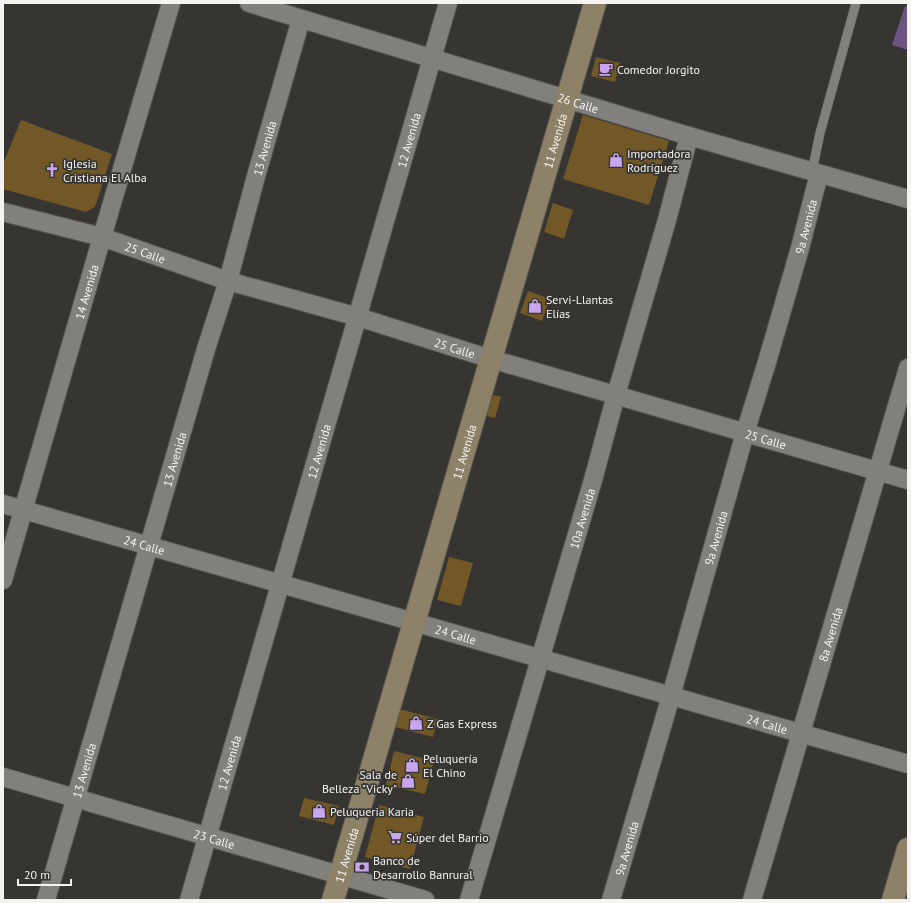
<svg xmlns="http://www.w3.org/2000/svg" width="911" height="903" font-family="'PT Sans',sans-serif">
	<rect width="100%" height="100%" fill="#363532"/>
	<path fill="#69557f" d="M905,6L908,7V50L892,45Z"/>
	<path fill="#715826" d="M596,57L620,63L615,82L591,76Z
		M583,115L669,141L649,205L563,179Z
		M21,120L112,154L95,207L86,212L3,189V164Z
		M553,203L573,210L564,239L544,232Z
		M528,291L550,299L542,321L520,313Z
		M485,393L501,397L495,418L480,414Z
		M449,557L473,563L461,606L437,600Z
		M399,709L438,719L433,737L395,727Z
		M394,751L434,761L425,794L386,785Z
		M304,798L339,806L334,825L299,816Z
		M379,805L424,817L410,869L365,857Z"/>
	<g fill="none" stroke-linecap="round" stroke-linejoin="round">
		<defs>
			<path id="service" d="M812,172L820,133L856,3"/>
			<g id="minor">
				<path id="s1" d="M249,3L689,136L908,199"/>
				<path id="s2" d="M3,212L102,237L228,281L358,317L491,359L908,480"/>
				<path id="s3" d="M3,504L908,764"/>
				<path id="s4" d="M3,580L102,237L171,3"/>
				<path id="s5" d="M3,777L425,900"/>
				<path id="s6" d="M46,900L206,349L228,281L255,180L301,19"/>
				<path id="s7" d="M189,900L448,3"/>
				<path id="s8" d="M469,900L593,480L616,395L667,220L689,136"/>
				<path id="s9" d="M611,900L671,696L745,433L767,362L800,248L819,174"/>
				<path id="s10" d="M752,900L908,368"/>
			</g>
			<g id="secondary">
				<path id="s11" d="M333,900L595,3"/>
				<path d="M893,900L908,849"/>
			</g>
		</defs>
		<use href="#service" stroke="#565552" stroke-width="10"/>
		<use href="#minor" stroke="#565552" stroke-width="20"/>
		<use href="#secondary" stroke="#565552" stroke-width="24"/>
		<use href="#service" stroke="#82807d" stroke-width="9"/>
		<use href="#minor" stroke="#82807d" stroke-width="18"/>
		<use href="#secondary" stroke="#8d8167" stroke-width="22"/>
	</g>
	<defs>
		<symbol id="cafe-bare" viewBox="-9 -9 18 18"><path d="M-5.5-4.5H6V0H3Q3 3.5 0 3.5H-2.5Q-5.5 3.5-5.5 0ZM3-3.2v2h1.7v-2ZM-6 4.5H4V6H-6Z" fill="#c8a6ef" stroke="#363532" stroke-width="2.5" paint-order="stroke"/></symbol>
		<symbol id="shop-bare" viewBox="-9 -9 18 18"><path d="M-5-2.5h2.3a2.7 3.5 0 0 1 5.4 0H5L5.5 6h-11ZM-1.5-2.5h3a1.5 2.3 0 0 0-3 0Z" fill="#c8a6ef" stroke="#363532" stroke-width="2.5" paint-order="stroke"/></symbol>
		<symbol id="church-bare" viewBox="-9 -9 18 18"><path d="M-1.2-6h2.4v3.5h3.3v2.4h-3.3V6h-2.4V-.1h-3.3v-2.4h3.3Z" fill="#c8a6ef" stroke="#363532" stroke-width="2.5" paint-order="stroke"/></symbol>
		<symbol id="supermarket-bare" viewBox="-9 -9 18 18"><path d="M-6-5.5h2.5l.6 2H6L4.5 2H-2.5L-4.4-4H-6ZM-1.5 3.2a1.3 1.3 0 1 0 .1 0ZM3 3.2a1.3 1.3 0 1 0 .1 0Z" fill="#c8a6ef" stroke="#363532" stroke-width="2.5" paint-order="stroke"/></symbol>
		<symbol id="bank-bare" viewBox="-9 -9 18 18"><path d="M-6-4H6V4H-6ZM0-2.3a2.3 2.3 0 1 0 0 4.6a2.3 2.3 0 1 0 0-4.6Z" fill="#c8a6ef" stroke="#363532" stroke-width="2.5" paint-order="stroke"/></symbol>
	</defs>
	<g fill-rule="evenodd">
		<use href="#cafe-bare" x="596" y="59" width="20" height="20"/>
		<use href="#shop-bare" x="606" y="150" width="20" height="20"/>
		<use href="#church-bare" x="42" y="160" width="20" height="20"/>
		<use href="#shop-bare" x="525" y="296" width="20" height="20"/>
		<use href="#shop-bare" x="406" y="713" width="20" height="20"/>
		<use href="#shop-bare" x="402" y="755" width="20" height="20"/>
		<use href="#shop-bare" x="398" y="771" width="20" height="20"/>
		<use href="#shop-bare" x="309" y="801" width="20" height="20"/>
		<use href="#supermarket-bare" x="385" y="827" width="20" height="20"/>
		<use href="#bank-bare" x="352" y="857" width="20" height="20"/>
	</g>
	<g text-anchor="middle" dominant-baseline="central" stroke-width="3.5" stroke-linejoin="round" paint-order="stroke">
		<g font-size="12" fill="#f4f3f1" stroke="#363532" text-anchor="start">
			<text x="617" y="69">Comedor Jorgito</text>
			<text x="627" y="153">Importadora<tspan x="627" dy="14">Rodríguez</tspan></text>
			<text x="63" y="163">Iglesia<tspan x="63" dy="14">Cristiana El Alba</tspan></text>
			<text x="546" y="299">Servi-Llantas<tspan x="546" dy="14">Elías</tspan></text>
			<text x="427" y="723">Z Gas Express</text>
			<text x="423" y="758">Peluquería<tspan x="423" dy="14">El Chino</tspan></text>
			<text x="397" y="774" text-anchor="end">Sala de<tspan x="397" dy="14">Belleza "Vicky"</tspan></text>
			<text x="330" y="811">Peluqueria Karia</text>
			<text x="406" y="837">Súper del Barrio</text>
			<text x="373" y="860">Banco de<tspan x="373" dy="14">Desarrollo Banrural</tspan></text>
		</g>
		<g font-size="12" fill="#f4f3f1" stroke="#363532">
			<text stroke="none"><textPath href="#s1" startOffset="344">26 Calle</textPath></text>
			<text stroke="none"><textPath href="#s7" startOffset="791">12 Avenida</textPath></text>
			<text stroke="none"><textPath href="#s11" startOffset="791">11 Avenida</textPath></text>
			<text stroke="none"><textPath href="#s6" startOffset="783">13 Avenida</textPath></text>
			<text stroke="none"><textPath href="#s9" startOffset="701">9a Avenida</textPath></text>
			<text stroke="none"><textPath href="#s2" startOffset="148">25 Calle</textPath></text>
			<text stroke="none"><textPath href="#s4" startOffset="300">14 Avenida</textPath></text>
			<text stroke="none"><textPath href="#s2" startOffset="472">25 Calle</textPath></text>
			<text stroke="none"><textPath href="#s2" startOffset="796">25 Calle</textPath></text>
			<text stroke="none"><textPath href="#s11" startOffset="467">11 Avenida</textPath></text>
			<text stroke="none"><textPath href="#s7" startOffset="467">12 Avenida</textPath></text>
			<text stroke="none"><textPath href="#s6" startOffset="459">13 Avenida</textPath></text>
			<text stroke="none"><textPath href="#s8" startOffset="398">10a Avenida</textPath></text>
			<text stroke="none"><textPath href="#s9" startOffset="377">9a Avenida</textPath></text>
			<text stroke="none"><textPath href="#s3" startOffset="147">24 Calle</textPath></text>
			<text stroke="none"><textPath href="#s3" startOffset="471">24 Calle</textPath></text>
			<text stroke="none"><textPath href="#s10" startOffset="277">8a Avenida</textPath></text>
			<text stroke="none"><textPath href="#s3" startOffset="795">24 Calle</textPath></text>
			<text stroke="none"><textPath href="#s7" startOffset="143">12 Avenida</textPath></text>
			<text stroke="none"><textPath href="#s6" startOffset="135">13 Avenida</textPath></text>
			<text stroke="none"><textPath href="#s5" startOffset="220">23 Calle</textPath></text>
			<text stroke="none"><textPath href="#s9" startOffset="54">9a Avenida</textPath></text>
			<text stroke="none"><textPath href="#s11" startOffset="47">11 Avenida</textPath></text>
		</g>
	</g>
	<rect width="911" height="903" fill="none" stroke="#f4f3f1" stroke-width="8"/>
	<path d="M18 879v6h53v-6" fill="none" stroke="#f4f3f1" stroke-width="2"/>
	<text x="24" y="879" font-size="12" fill="#f4f3f1" stroke="#363532" stroke-width="3" paint-order="stroke">20 m</text>
</svg>
